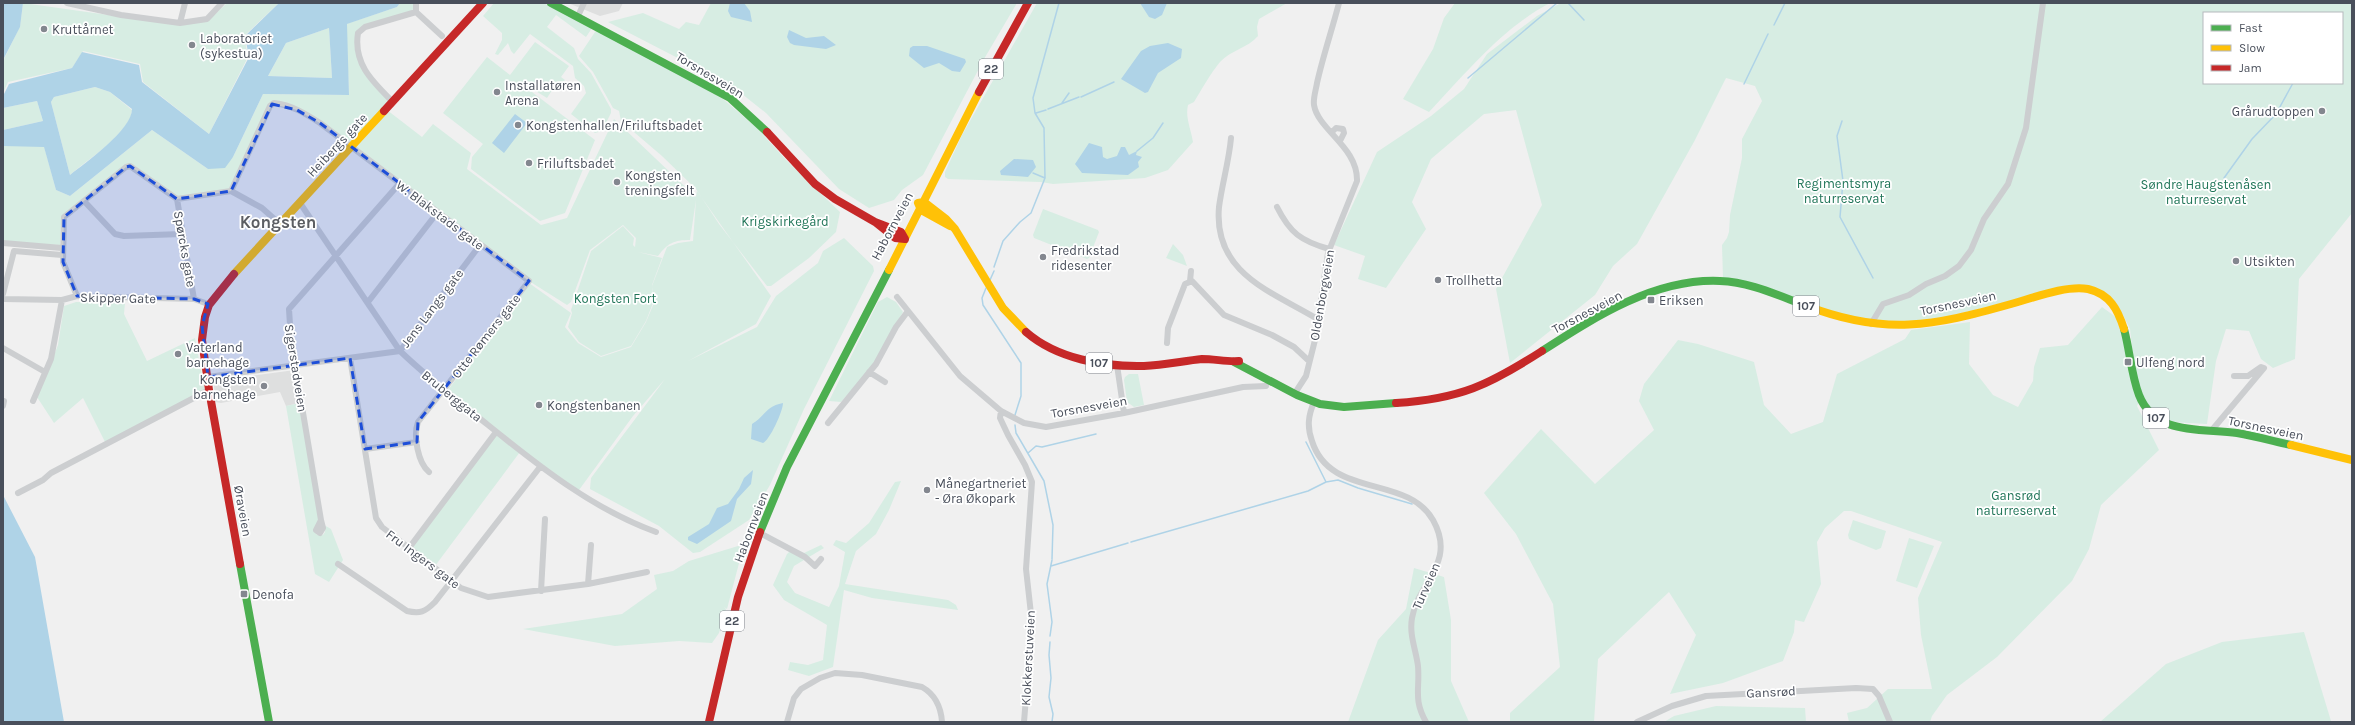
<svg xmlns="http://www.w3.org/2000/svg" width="2355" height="725" font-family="Karla,sans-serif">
	<rect width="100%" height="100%" fill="#f0f0f0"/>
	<path fill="#dedfdf" d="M568,3H623L619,11L600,16Z
		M295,370L300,403L286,406L280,392L221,403L215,402L214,386L220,380Z"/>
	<path fill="#d7ede3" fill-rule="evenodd" d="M23,3L180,25L209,20L227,3H279L244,36L248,57L209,134L143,82L140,64L83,51L72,68L8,82L3,93V61L20,26Z
		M400,3H413V9L409,13L358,29C350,62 367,80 389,101L350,143L321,122L274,102L229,189L177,197L132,164L61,223L60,245L3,242V146H44L56,190L70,196L152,130L208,169L233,157L263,94L349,95L346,24L397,7Z
		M494,3H544L592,28L586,37L556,15L547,27L574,48L578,59L591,73L611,109V113L602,131L595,133L571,114L586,93L584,86L575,78L573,66L530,34L514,54L511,51L508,43L498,55L495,54L502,40V33L483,16Z
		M711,3H1017L984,59L923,175L902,190L894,200L869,208L839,189L766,113L732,86L608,22L643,13L679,29L686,22L699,25Z
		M1037,3H1287L1259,19L1257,27L1258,36C1248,48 1231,50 1220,62C1210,74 1202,89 1194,102L1188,105C1185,117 1191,129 1193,142L1168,170L1145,178L1053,184L1041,182L948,179L945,177V172L962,135Z
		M1455,3H1550C1502,28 1466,73 1429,112L1403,99L1433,49L1444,18Z
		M1561,3H2352V213L2299,279L2295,359L2273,368L2261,359L2249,331L2226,329L2216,361L2207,424L2171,422L2148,406L2136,382L2130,329L2123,315L2103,292L2070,286L1922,323L1869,321L1846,316L1723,278L1722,245L1727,238L1729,232L1730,215L1742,158V139L1762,101L1755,86L1726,78L1695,140L1637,244L1613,266L1595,295L1510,363L1496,289L1542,205L1516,110L1484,114L1431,159L1412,202L1426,229L1386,288L1358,279L1365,256L1334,245L1377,152L1431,116L1464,89L1487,54L1537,16ZM2204,13H2342V83H2204Z
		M329,28L332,78L268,76L286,43Z
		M597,29L723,99L756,127L787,161L840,212L836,232L809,258L771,286H767L719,224L696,189L662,156L621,121L619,111L613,108L593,72L579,56Z
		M535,42L569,66L561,77L565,80L559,86L556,84L547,98L534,90L532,92L595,140L565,213L540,221L471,169L472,157L483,144L443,113L487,57L510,75Z
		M95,87L110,92L132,110C131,132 87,160 70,175L51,102L54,97Z
		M37,101L43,121L3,130V108Z
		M387,110L422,137L433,124L471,153L467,169L541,225L567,218L614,119L696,197L697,191L771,296L756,324L688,361L757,327L776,296L818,263L823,251L844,238L873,266L874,271L804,409L770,485L749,520L700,552L693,553L659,526L590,489L591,478L665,379L633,416L579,490L540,465L448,390L529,283L571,313L565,327L578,343L601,357L631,347L646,322L654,303L652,286L667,247L678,243L693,241L696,200L690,240C674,240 668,243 658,256L638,252L662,258L652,285L653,303L646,321L631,346L601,356L579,342L568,327L572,313L571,310L591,251L623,226L634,238L633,245L635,247L636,238L623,225L590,250L571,302L567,305L529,281L355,146Z
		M1043,209L1098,230L1099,232L1089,258L1087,259L1034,238L1033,235Z
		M1173,244L1183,255L1187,266L1166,258Z
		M887,297L896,302L903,312L872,367L841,402L829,401L878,302Z
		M76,302L125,303L124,314L147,361L195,338L205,392L106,444L83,398L54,423L37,397L58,345L64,306Z
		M2102,307L2120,320L2139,402L2137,406L2159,450L2101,505L2089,549L2072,581L1997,657L1947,695L1932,716L1930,722H1849L1847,713L1867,708L1888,689H1932L1921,635L1918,598L1942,542L1851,511H1844L1825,528L1817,542L1821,584L1804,622L1795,620L1794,632L1783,661L1723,683L1670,694L1696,635L1669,592L1598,659L1594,722H1510V713L1560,667L1553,604L1516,534L1484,493L1541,429L1595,484L1654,430L1639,401L1644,384L1678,340L1698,344L1754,362L1764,405L1791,434L1823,422L1837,374L1905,339L1911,330L1970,322L1969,364L1993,395L2018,407L2033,381L2034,367L2040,348L2068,345Z
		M1129,374H1138L1144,405L1134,407L1127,402L1124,380L1125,377Z
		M300,403L319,518L314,530L317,535H323L325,532L324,525L331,529L343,560L329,582L315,574L286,406Z
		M496,433L520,452L435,566L410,547Z
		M901,481L889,510L876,534L856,551L845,584L948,600L956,605L958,610L872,598L844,590L833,667L809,676L788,670L790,662L808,665L823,660L827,625L784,600L773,585L787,554L793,548L804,553L821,545L824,548L794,566L787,582L795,593L829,607L839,586L845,552L833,545L836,540L846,543L869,523L895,482Z
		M1853,520L1886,531L1881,548L1876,550L1849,539L1848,535Z
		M1909,538L1934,546L1917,588L1896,581Z
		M738,546L743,548L727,609L724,607L726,609L719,633L712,643L679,641L615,646L523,629L622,614L657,589L654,575L673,571L689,561Z
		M1414,568L1444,577L1451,620V681L1469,722H1348L1378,640L1406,609Z
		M2304,632L2331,721L2336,722H2100L2166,664L2222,642Z
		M1716,706L1805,708L1806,722H1664L1674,716Z"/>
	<path fill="#afd3e7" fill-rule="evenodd" d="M3,3H23L20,27L3,60Z
		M279,3H400L397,7L347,24L349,95L263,94L233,157L225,168L208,169L152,130L70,196L56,190L44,147L3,146V130L43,121L37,101L3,108V96L9,84L72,68L82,52L139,65L142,82L209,134L249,57L245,36ZM329,28L332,78L268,76L286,43ZM95,87L110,92L132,109C132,130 86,162 70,175L51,102L54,97Z
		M730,3H744L750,11L752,22L731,17L728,11Z
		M1140,3H1167L1162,15L1155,19L1149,17Z
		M789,30L806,38L824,36L836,45L826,49L794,45L790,43L787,37Z
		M1168,43L1182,49L1181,58L1158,73L1148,92L1145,93L1121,79L1141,51L1150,46Z
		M913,46H927L965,59L966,62L960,72L952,71L939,63L924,68L909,56L910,48Z
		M515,114L527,123L504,153L492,143Z
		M1089,143L1102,147L1103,157L1107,159L1117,156L1121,147H1125L1129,155L1137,151L1136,155L1142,157L1138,162L1139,167L1128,175L1082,173L1075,164Z
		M1014,159L1033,160L1036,167L1028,177L1001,175L1000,171Z
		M783,403C783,411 770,440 763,443L751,439L752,424C765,416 766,406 783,403Z
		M753,470L751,484L737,499L731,521L697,544L688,540V537L709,524L717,508L728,504L739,489L744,478Z
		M3,495L35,557L64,722H3Z"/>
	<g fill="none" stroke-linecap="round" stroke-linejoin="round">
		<path stroke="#afd3e7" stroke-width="1.5" d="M1061,3H1069
			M1568,3L1584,20
			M1774,25L1785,3
			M1468,78L1557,3
			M1744,84L1768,34
			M1081,97L1114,82
			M1062,103L1069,93
			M1048,109L1079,97
			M1036,113L1046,110
			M1842,121L1837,136L1843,181L1840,217L1873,278
			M1137,151L1153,138L1163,123
			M1033,173L1045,178
			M2224,178L2252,139L2276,114L2293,83
			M994,267L1003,241L1020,222L1031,213L1045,178L1044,128L1035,113L1033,98L1059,3
			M990,280L994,271
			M986,288L982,298L983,305L1021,363V396L1015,415
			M1015,425L1016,433L1044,481L1053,525L1052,559
			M1306,442L1326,482
			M1028,453L1036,446L1042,447L1096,434
			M1131,542L1308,491L1326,482L1338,480L1358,488L1412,504
			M1051,566L1128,543
			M1050,636L1052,622L1047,584L1052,560
			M1050,642L1049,655L1051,678L1049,697L1053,714L1052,722"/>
		<path stroke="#ccced0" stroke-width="6" d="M67,3L121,15L180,23L207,19L222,3
			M416,12L442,36
			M416,12V3
			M578,16L584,3
			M180,23L185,3
			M393,102C373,82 353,64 358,33L365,27L416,12
			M1332,132L1336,128L1343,129L1344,133L1340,141
			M1231,138C1229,161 1222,184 1219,207C1213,274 1273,292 1319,320
			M231,191L270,106L274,103C292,105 306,114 320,123L529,281L418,422C413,436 418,463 429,472
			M177,199L194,299
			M84,201L115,234L124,236L182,234
			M300,203L400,351C428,378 458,401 488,425C540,467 593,509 656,532
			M1277,207C1290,233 1301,241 1329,249
			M3,243L62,248
			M1190,281L1191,271
			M3,294L14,251L62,255
			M77,296L63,262L64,217L126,167L130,166L177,199L231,191L262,208L280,224
			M897,297L960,376L1001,411L1024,423L1046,427L1124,413L1243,387L1266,386
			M3,299L62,300L77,296L194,299L208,304
			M368,302L437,213
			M1871,324L1883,304L1909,295L1926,284L1945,276L1959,266L1971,250L1984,219L2008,184L2026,128L2043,3
			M1167,343L1168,328L1185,284L1192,281L1224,315L1272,335L1294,347L1309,361
			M3,348L45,372
			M350,358L376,518L382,527L461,588L488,597L588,584L647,572
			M1117,365L1124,413
			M869,372L885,382
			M208,377L400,351L480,245
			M1295,393L1306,376L1315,340L1328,253L1357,181C1358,147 1318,130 1314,105C1313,98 1316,90 1317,83C1323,56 1332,30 1339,3
			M33,401L51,359L62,300
			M1314,402C1308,416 1307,427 1312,441C1330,499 1407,474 1433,520C1457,563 1418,582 1412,618C1409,635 1416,650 1418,666C1420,689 1413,699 1426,722
			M3,406L4,401
			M1001,411L1000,418L1008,435L1025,465L1032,482L1026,569L1032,623L1024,722
			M828,423L876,364L896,327L908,311
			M2212,430L2264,368L2261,367L2248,376H2234
			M365,449L417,442
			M18,493L43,480L51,473L209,390
			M321,520L323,528L320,533L316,530L321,520L291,341L289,309L399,184
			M760,533L805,557L815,566L821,559
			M409,548L496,432
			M338,564L407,611C420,614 425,612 435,602L540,467
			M588,584L591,545
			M541,591L545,519
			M787,722L794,698L801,689L820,678L835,673L862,675L922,687C936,695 941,707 942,722
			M1637,722L1672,706L1706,696L1856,688L1873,689L1879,696L1890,722"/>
		<path stroke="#4caf50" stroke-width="8" d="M551,3L730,98L767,132
			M2124,329C2130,351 2131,374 2139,395C2155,436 2202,428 2237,433C2255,436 2273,441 2291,445
			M1542,351C1595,317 1655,278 1720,281C1750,282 1779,296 1807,306
			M1234,362L1297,395L1320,404L1344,407L1396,403
			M760,532L787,467L889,270
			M240,564L269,722"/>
		<path stroke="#ffc107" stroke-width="8" d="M950,226L921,210L918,203L924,202L946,219L955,229L1003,308L1026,332
			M889,270L979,92
			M234,274L384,111
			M1807,306C1885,336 1933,326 2011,304C2033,298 2066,285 2088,289C2110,294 2118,310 2124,329
			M2291,445L2352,460"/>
		<path stroke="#c62828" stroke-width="8" d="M979,92L1028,3
			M384,111L483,3
			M767,132L815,184L835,199L875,222L895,238L905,239L901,232L875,222
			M234,274L209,305L205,317L202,340L209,390L240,564
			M1026,332C1057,359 1104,367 1144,366C1164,365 1183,361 1202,359C1215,359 1227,362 1239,361
			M1396,403C1460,399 1489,385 1542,351
			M709,722L738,597L760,532"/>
	</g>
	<path fill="#1d4ed8" fill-opacity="0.2" stroke="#1d4ed8" stroke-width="3" stroke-dasharray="8 5" stroke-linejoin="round" d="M272,104L297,110L320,123L529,281L418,422L417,442L365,449L350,358L208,377L202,326L208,304L194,299L77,296L63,262L64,217L126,167L130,166L177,199L231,191Z"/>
	<g fill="#83878f" stroke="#fff" stroke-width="1.5">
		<circle cx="44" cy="29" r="4"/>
		<circle cx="192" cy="45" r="4"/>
		<circle cx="497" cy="92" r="4"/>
		<circle cx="2322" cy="111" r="4"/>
		<circle cx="518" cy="125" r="4"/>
		<circle cx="529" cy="163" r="4"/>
		<circle cx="617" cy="182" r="4"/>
		<circle cx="1043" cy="257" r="4"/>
		<circle cx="2236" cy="261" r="4"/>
		<circle cx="1438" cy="280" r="4"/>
		<rect x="1647" y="296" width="8" height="8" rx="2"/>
		<circle cx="178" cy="354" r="4"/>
		<rect x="2124" y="358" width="8" height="8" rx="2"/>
		<circle cx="264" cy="386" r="4"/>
		<circle cx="539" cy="405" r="4"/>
		<circle cx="927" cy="490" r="4"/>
		<rect x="240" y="590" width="8" height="8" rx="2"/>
	</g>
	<g text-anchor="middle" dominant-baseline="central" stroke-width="3.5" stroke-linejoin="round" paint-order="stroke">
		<g fill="#fff" stroke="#80848c" stroke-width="1">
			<rect x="979" y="59" width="24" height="20" rx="3"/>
			<rect x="1793" y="296" width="26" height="20" rx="3"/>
			<rect x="1086" y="353" width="26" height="20" rx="3"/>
			<rect x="2143" y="408" width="26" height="20" rx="3"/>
			<rect x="720" y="611" width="24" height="20" rx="3"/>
		</g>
		<g font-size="12" font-weight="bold" fill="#494f5b">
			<text x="991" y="69">22</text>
			<text x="1806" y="306">107</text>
			<text x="1099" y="363">107</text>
			<text x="2156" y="418">107</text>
			<text x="732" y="621">22</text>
		</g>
		<g font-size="13" fill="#494f5b" stroke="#fff" text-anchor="start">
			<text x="52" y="29">Kruttårnet</text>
			<text x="200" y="38">Laboratoriet<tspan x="200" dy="15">(sykestua)</tspan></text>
			<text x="505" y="85">Installatøren<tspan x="505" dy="15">Arena</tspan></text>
			<text x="2314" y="111" text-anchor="end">Grårudtoppen</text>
			<text x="526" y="125">Kongstenhallen/Friluftsbadet</text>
			<text x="537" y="163">Friluftsbadet</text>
			<text x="625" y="175">Kongsten<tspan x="625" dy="15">treningsfelt</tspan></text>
			<text x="1051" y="250">Fredrikstad<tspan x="1051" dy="15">ridesenter</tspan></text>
			<text x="2244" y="261">Utsikten</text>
			<text x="1446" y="280">Trollhetta</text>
			<text x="1659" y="300">Eriksen</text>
			<text x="186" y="347">Vaterland<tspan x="186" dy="15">barnehage</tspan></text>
			<text x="2136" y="362">Ulfeng nord</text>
			<text x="256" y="379" text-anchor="end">Kongsten<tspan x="256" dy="15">barnehage</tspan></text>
			<text x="547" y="405">Kongstenbanen</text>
			<text x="935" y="483">Månegartneriet<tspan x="935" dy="15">- Øra Økopark</tspan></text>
			<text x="252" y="594">Denofa</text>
		</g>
		<g font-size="13" fill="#494f5b" stroke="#fff">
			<text transform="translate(710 75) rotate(31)">Torsnesveien</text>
			<text transform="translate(337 145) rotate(-47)">Heibergs gate</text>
			<text transform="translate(440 215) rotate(37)">W. Blakstads gate</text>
			<text transform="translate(892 226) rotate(-62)">Habornveien</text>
			<text transform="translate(185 249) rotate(80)">Spørcks gate</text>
			<text transform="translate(1322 295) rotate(-80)">Oldenborgveien</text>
			<text transform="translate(118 298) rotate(1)">Skipper Gate</text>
			<text transform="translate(1958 303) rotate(-12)">Torsnesveien</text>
			<text transform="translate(432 308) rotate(-53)">Jens Langs gate</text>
			<text transform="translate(1587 312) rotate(-28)">Torsnesveien</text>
			<text transform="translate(486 336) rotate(-52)">Otte Rømers gate</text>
			<text transform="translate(296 368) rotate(81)">Sigerstadveien</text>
			<text transform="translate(452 396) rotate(39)">Bruberggata</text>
			<text transform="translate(1089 407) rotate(-10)">Torsnesveien</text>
			<text transform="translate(2266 428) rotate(12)">Torsnesveien</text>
			<text transform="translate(243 511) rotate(80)">Øraveien</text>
			<text transform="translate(751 527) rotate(-69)">Habornveien</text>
			<text transform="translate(423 559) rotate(37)">Fru Ingers gate</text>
			<text transform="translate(1426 586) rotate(-66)">Turveien</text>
			<text transform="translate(1028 658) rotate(-87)">Klokkerstuveien</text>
			<text transform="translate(1771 692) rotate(-3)">Gansrød</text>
		</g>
		<g font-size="13" fill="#207558" stroke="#fff">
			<text x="1844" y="183">Regimentsmyra<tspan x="1844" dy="15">naturreservat</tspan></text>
			<text x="2206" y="184">Søndre Haugstenåsen<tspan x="2206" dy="15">naturreservat</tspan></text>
			<text x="785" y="221">Krigskirkegård</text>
			<text x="615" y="298">Kongsten Fort</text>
			<text x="2016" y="495">Gansrød<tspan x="2016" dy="15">naturreservat</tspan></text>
		</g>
		<g font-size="17" font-weight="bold" fill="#5c5e63" stroke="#fff">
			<text x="278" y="222">Kongsten</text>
		</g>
	</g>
	<rect width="2355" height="725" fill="none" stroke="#494f5b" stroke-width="8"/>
	<rect x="2203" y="12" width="140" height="72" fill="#ffffff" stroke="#b6b9bd"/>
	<rect x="2211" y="25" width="20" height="6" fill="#4caf50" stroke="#b6b9bd"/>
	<text x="2239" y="32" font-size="12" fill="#494f5b">Fast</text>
	<rect x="2211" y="45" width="20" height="6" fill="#ffc107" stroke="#b6b9bd"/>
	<text x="2239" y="52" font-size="12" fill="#494f5b">Slow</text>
	<rect x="2211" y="65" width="20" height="6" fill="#c62828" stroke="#b6b9bd"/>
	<text x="2239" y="72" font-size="12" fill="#494f5b">Jam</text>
</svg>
